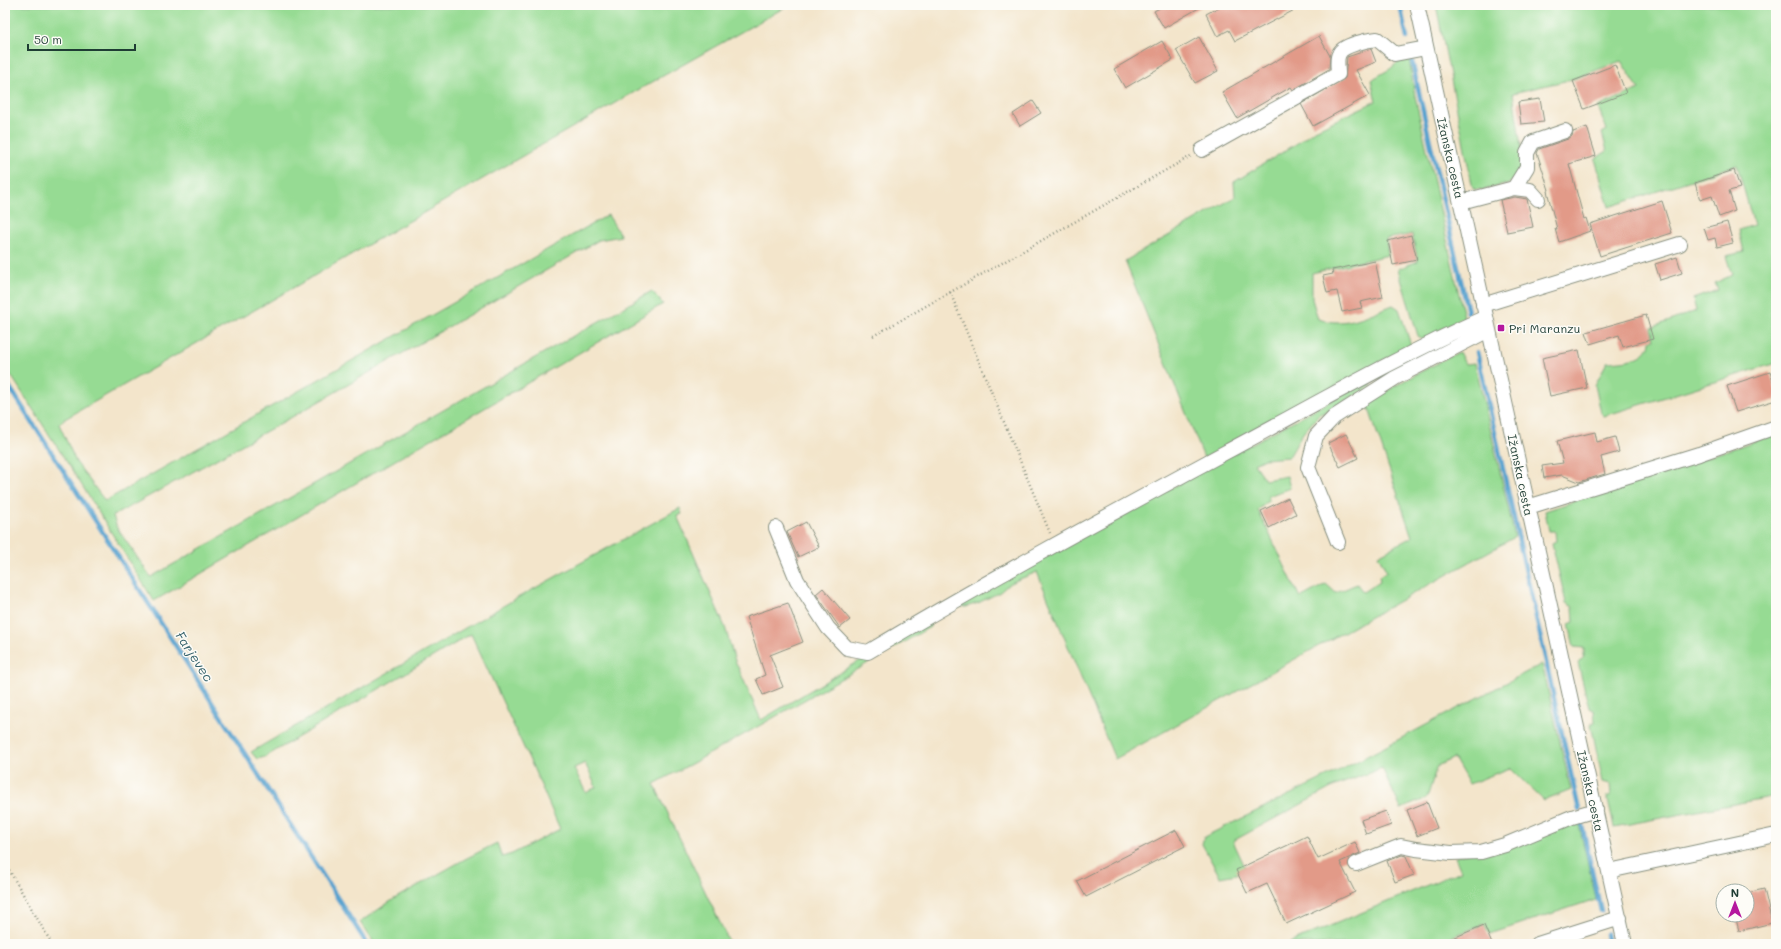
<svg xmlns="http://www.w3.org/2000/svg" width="1781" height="949" font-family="Mali,sans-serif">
	<rect width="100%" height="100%" fill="#fdfcf7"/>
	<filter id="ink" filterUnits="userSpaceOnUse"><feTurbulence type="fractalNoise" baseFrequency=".025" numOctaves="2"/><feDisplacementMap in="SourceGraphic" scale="8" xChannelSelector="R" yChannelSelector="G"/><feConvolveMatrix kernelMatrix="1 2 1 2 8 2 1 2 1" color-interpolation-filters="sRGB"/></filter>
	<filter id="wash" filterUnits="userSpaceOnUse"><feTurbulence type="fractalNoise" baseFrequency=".012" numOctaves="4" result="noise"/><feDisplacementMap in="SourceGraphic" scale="16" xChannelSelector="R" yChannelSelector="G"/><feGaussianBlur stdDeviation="0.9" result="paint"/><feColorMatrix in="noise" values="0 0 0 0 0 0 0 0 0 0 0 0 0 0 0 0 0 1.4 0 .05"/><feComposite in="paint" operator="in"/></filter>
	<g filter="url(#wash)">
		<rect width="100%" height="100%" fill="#f3e5cb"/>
		<path fill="#96db93" stroke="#5a8c64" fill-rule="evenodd" d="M5,5H789L615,103L63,420L59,424L76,462L105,501L608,215L621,236L599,240L292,417L113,516L117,528L151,577L652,291L663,304L154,601L81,484L5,366Z
			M1436,5H1776V363L1604,416L1601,413L1595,385L1607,362C1621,361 1649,361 1650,341L1654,340L1651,328L1696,311L1693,299L1718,290L1715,283L1732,275L1726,256L1744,252L1739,230L1754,225L1737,165L1609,207L1595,159L1607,151L1602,133L1607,130L1598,107L1639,89L1621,61L1573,79L1513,93L1523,160L1516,178L1507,184L1484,190L1473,189Z
			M1403,58L1409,59L1415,96L1464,317L1423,339L1418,336L1398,269L1418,261L1412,234L1386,239L1388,255L1312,273V299L1318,319C1346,328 1367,315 1393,305L1399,309L1411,345L1204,458L1125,261L1235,197L1234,182L1296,144L1313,131L1376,101L1371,80L1390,69Z
			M1459,352L1465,364L1475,363L1515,537L1115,759L1037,572L1010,583L1000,592L978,603L966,607L956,606L1368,380L1372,386L1319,415L1303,433L1289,457L1264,459L1254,464L1265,480L1287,476L1290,488L1268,496V501L1258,510L1300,598L1326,584L1336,593L1357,584L1363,592L1380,581L1379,576L1387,572L1378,555L1412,537L1367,403L1407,379Z
			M1776,434V796L1614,827L1607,796H1611L1610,784L1603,782L1591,724L1595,722L1594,710L1589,708L1578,663L1584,657V648L1574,647L1569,624L1574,622L1573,607L1566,603L1552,543L1556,541L1555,531H1549L1545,511Z
			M680,508L682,514L677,516L725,627L734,658L761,720L866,657L930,622V627C838,680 748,734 654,784L730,944H375L360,922L394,899L465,859L497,843L502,857L512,854L560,829L532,765L471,634L265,757L257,759L251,752L510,602ZM585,763L596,787L586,793L574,768Z
			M1542,664L1571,790L1544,801L1510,768L1469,784L1454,758L1437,766L1427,798L1401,809L1382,768L1333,787L1233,841L1246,869L1236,874L1220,877L1202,844L1204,837L1352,764Z
			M1578,820L1596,899L1490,934L1484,924L1451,937L1452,944H1287L1461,871L1455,857Z"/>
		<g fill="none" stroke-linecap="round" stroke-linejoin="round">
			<path stroke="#57a2cf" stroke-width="4.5" d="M1400,5L1407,38
				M1412,61L1468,312
				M1477,352L1579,810
				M5,380L367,944
				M1581,821L1601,911
				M1606,934L1608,944"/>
		</g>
		<g id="blocks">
			<path fill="#e29a88" d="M1165,5H1204L1164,28L1154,11Z
				M1223,5H1304L1235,41L1229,30L1217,36L1206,14Z
				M1319,36L1330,56L1329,69L1293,90L1291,87L1237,118L1222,92Z
				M1199,37L1218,71L1195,83L1176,50Z
				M1162,41L1173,60L1125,88L1114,69Z
				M1371,49L1376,62L1356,70L1370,95L1313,126L1301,104L1345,78L1347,57Z
				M1615,65L1626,93L1584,109L1573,81Z
				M1540,99L1544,122L1521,124L1518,102Z
				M1033,101L1041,113L1020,126L1013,114Z
				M1587,127L1596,156L1569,164L1584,219L1586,218L1590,231L1559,242L1555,229H1557L1547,191L1549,190L1537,153L1539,149L1568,139L1572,136L1573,132Z
				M1734,170L1740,188L1729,191L1735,211L1719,217L1712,196L1700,200L1695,183Z
				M1515,197L1527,199L1533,227L1507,232L1500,200Z
				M1662,201L1672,233L1600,256L1590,224Z
				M1727,222L1733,243L1717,247L1715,238L1708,240L1704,228Z
				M1411,235L1417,260L1393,265L1388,241Z
				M1677,257L1682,273L1660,280L1655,264Z
				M1375,261L1383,297L1360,302L1362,308L1342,312L1337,291L1327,293L1323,276L1333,274L1332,270Z
				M1646,315L1653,339L1623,347L1619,335L1590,344L1586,332Z
				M1579,350L1587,388L1550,396L1542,358Z
				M1770,372L1776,391V400L1736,412L1727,386Z
				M1595,432L1597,442L1615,437L1619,452L1601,457L1605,474L1579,482L1562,475L1544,478L1542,466L1563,463L1557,441Z
				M1346,434L1358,458L1340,467L1328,443Z
				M1288,498L1296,514L1269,528L1261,511Z
				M806,522L819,547L798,557L787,532Z
				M823,588L850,620L840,628L816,594Z
				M788,603L803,642L770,655L783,687L763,695L756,679L765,675L746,617Z
				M1427,802L1437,828L1417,836L1407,810Z
				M1386,811L1391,825L1366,834L1361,820Z
				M1176,830L1185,846L1086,897L1077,881Z
				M1307,836L1318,859L1355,842L1360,853L1340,862L1355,892L1286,924L1267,884L1247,893L1236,870Z
				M1402,855L1406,856L1414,875L1395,882L1387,861Z
				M1764,889L1772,923L1739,931L1735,915H1747V893Z
				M1484,925L1492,944H1439Z"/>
		</g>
	</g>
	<g filter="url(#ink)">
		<use href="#blocks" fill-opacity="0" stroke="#899180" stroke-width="1"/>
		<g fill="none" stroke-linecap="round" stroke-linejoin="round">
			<defs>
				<path id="minor" d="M1417,5L1625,944
					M1202,150L1338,74C1338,68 1336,59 1339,54C1342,45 1368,40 1377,39L1395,54L1426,48
					M1514,188L1530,190L1538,199
					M1461,202L1514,188L1527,167V153L1533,142L1565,131
					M1483,305L1680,244
					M1528,507L1699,454L1776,427
					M776,528L797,580L828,628L847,648L868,652C985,582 1105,517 1226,452C1312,406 1397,357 1486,317
					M1338,542L1308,467L1316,436L1334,417L1395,378L1489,330
					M1356,864L1401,846L1416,849L1451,853L1481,852L1505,845L1572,817L1596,810
					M1609,871L1776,835
					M1538,944L1620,918"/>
			</defs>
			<use href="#minor" stroke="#899180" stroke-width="16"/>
			<path stroke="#899180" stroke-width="2.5" stroke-dasharray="1 3" stroke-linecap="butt" d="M950,292L1050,533
				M873,336L1191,156
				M5,863L52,944"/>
			<use href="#minor" stroke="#fff" stroke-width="14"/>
		</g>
	</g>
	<rect fill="#b5179e" stroke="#fdfcf7" stroke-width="1.5" x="1497" y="324" width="8" height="8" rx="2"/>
	<g text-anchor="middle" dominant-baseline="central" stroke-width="3" stroke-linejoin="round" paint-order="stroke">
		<g font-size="12" fill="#1f3d34" stroke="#fdfcf7">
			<text transform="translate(1451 158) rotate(77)">Ižanska cesta</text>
			<text transform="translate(1521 475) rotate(78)">Ižanska cesta</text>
			<text transform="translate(1591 791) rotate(77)">Ižanska cesta</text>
		</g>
		<g font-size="12" fill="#1f3d34" stroke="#fdfcf7" text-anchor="start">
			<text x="1509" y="328">Pri Maranzu</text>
		</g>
		<g font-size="13" font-style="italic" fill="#33606a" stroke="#fdfcf7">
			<text transform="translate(195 656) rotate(57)">Farjevec</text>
		</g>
	</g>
	<rect width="1781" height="949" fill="none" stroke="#fdfcf7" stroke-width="20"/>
	<g transform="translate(1735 903)"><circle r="19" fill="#fdfcf7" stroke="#a4b0a9"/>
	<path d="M0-3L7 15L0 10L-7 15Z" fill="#b5179e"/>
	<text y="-6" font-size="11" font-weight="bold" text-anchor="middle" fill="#1f3d34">N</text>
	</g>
	<path d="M28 44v6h107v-6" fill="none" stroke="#1f3d34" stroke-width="2"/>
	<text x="34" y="44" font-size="12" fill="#1f3d34" stroke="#fdfcf7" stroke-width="3" paint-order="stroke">50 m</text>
</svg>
